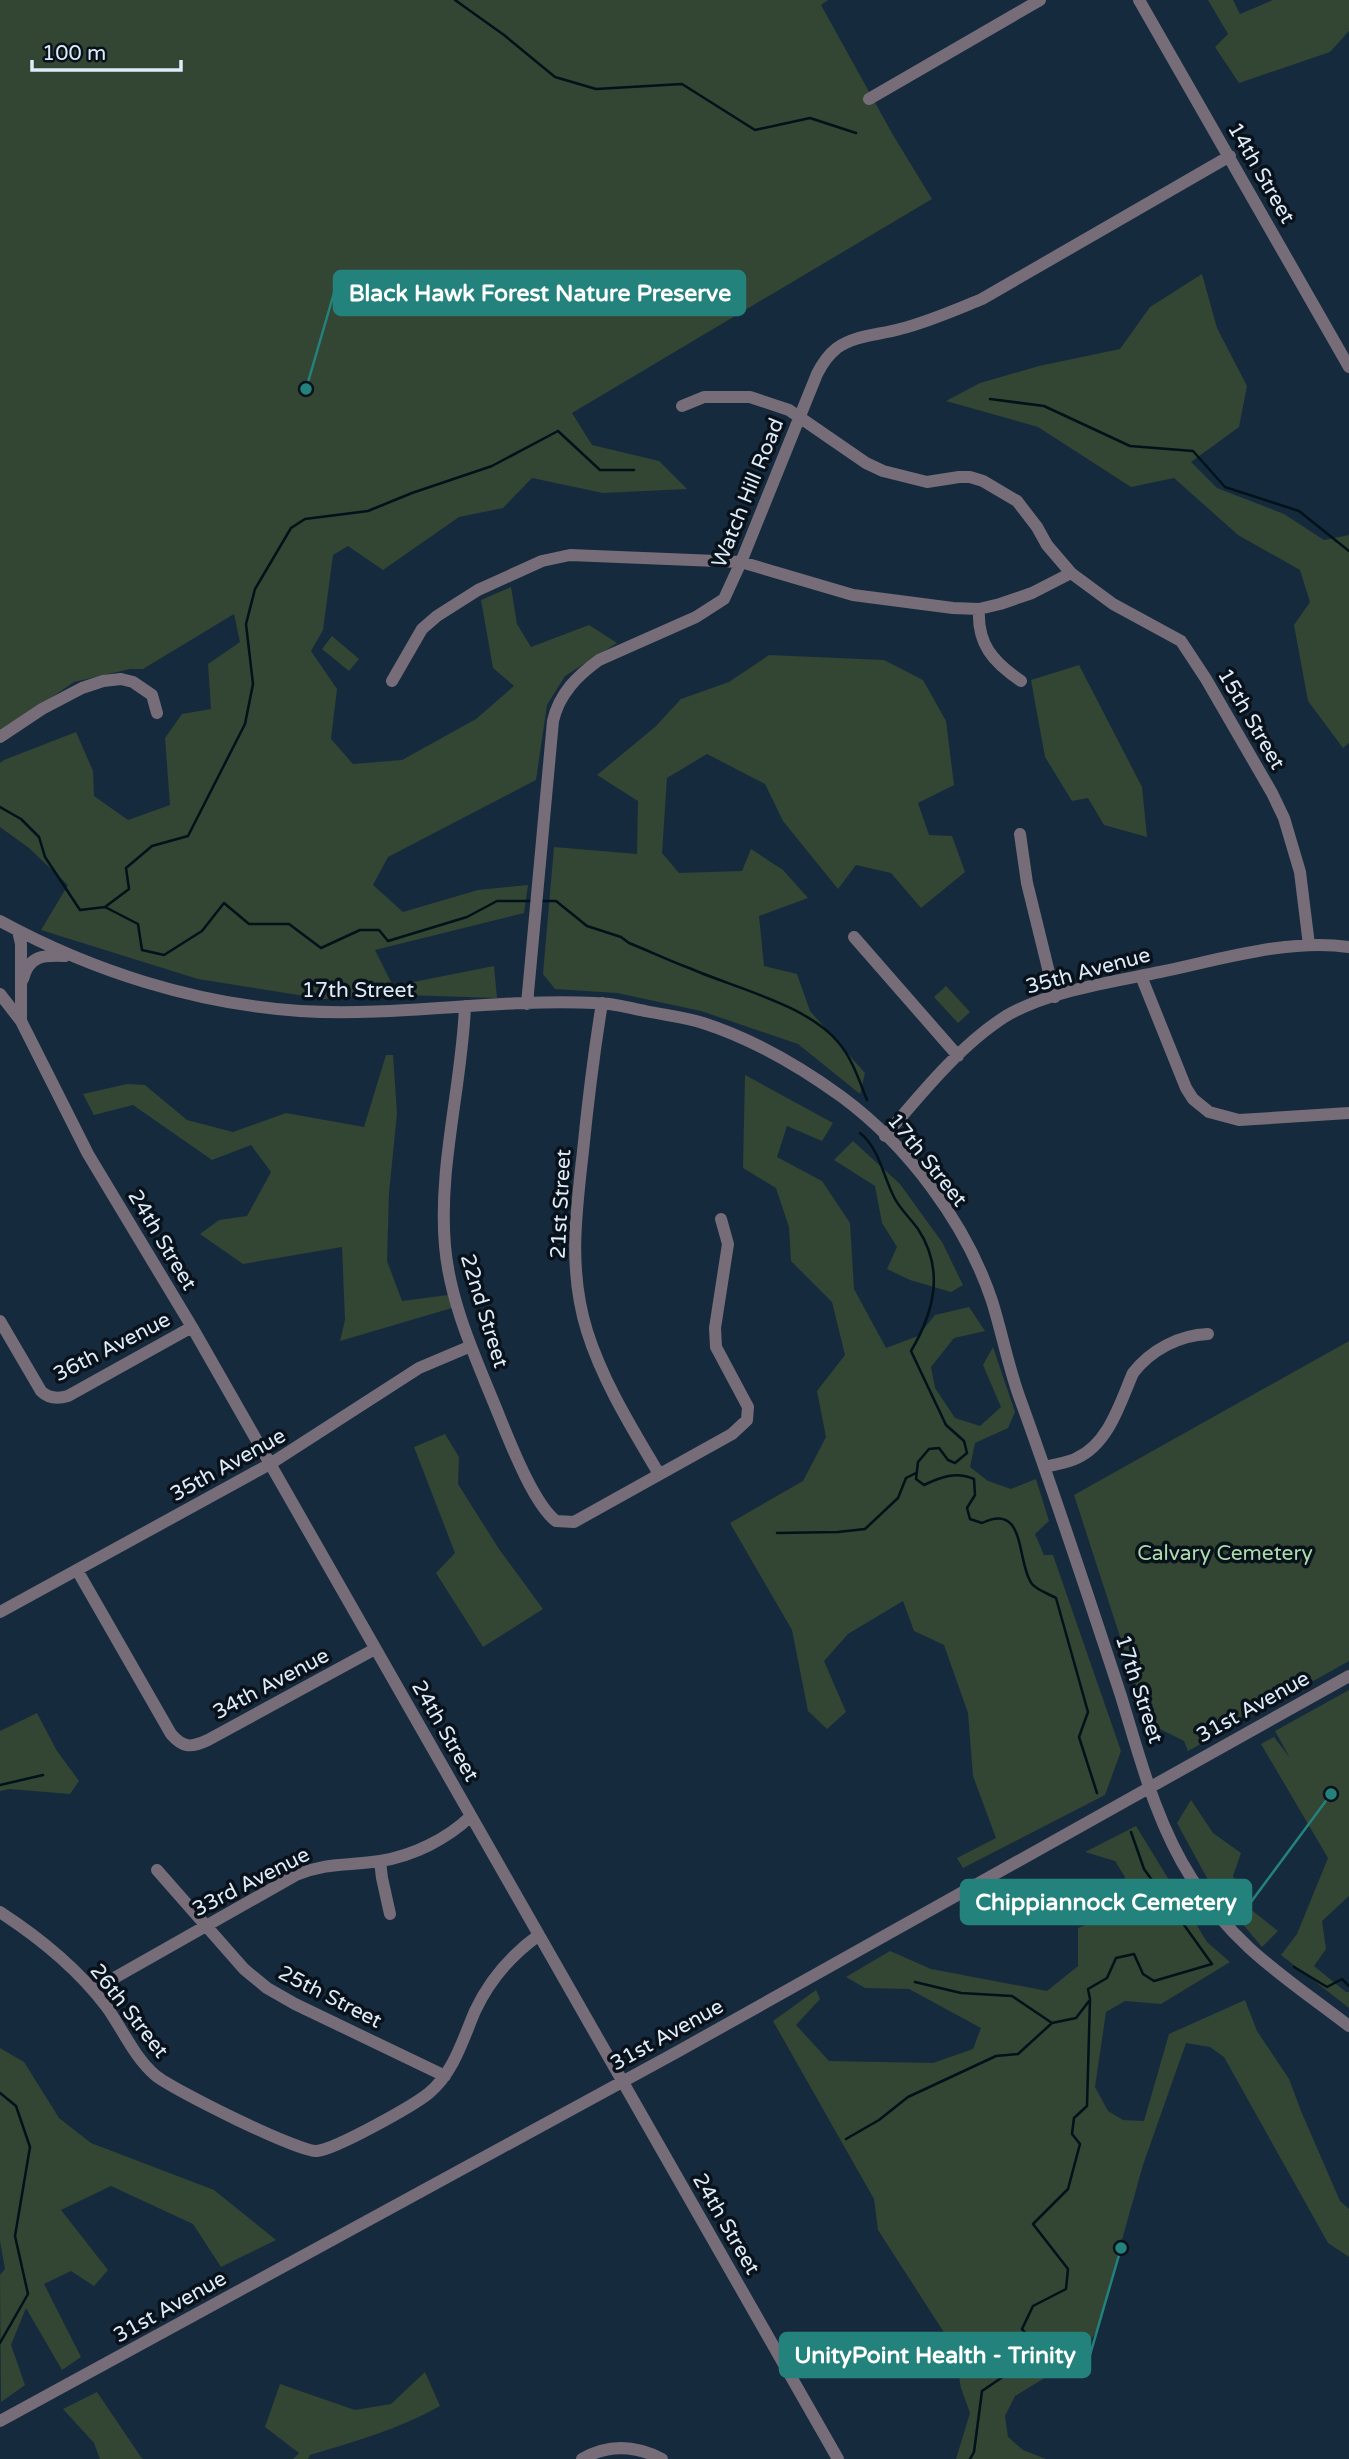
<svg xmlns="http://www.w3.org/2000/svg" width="1349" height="2459" font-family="'Varela Round',sans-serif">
	<rect width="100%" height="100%" fill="#162a3e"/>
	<path fill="#334533" d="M0,0H828L821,5L893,135L932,199L572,413L592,445L659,461L687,489L603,493L532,478L503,508L459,517L383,570L348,546L333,555L323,630L311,651L337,689L331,739L353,764L402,760L476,719L514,686L493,668L481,600L511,587L517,624L531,647L589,625L617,643L565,676L547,705L536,780L388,857L373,885L403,912L478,890L528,885L524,913L375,950L393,986L494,966L497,998L375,994L324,999L198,979L41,930L68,885L29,848L0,827V763L4,760L76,732L93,771L94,796L128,820L170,805L165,738L182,714L211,709L208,664L240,642L234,614L143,669H130L74,682L0,733Z
		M1208,0H1233L1240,14L1273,0H1349V31L1330,52L1239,83L1215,47L1228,34Z
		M1202,274L1217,328L1247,386L1239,427L1191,462L1217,488L1284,514L1324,540L1349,535V743L1343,748L1308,701L1294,625L1310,602L1300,570L1238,535L1174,478L1131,487L1038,427L946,401L980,383L1039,366L1120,349L1150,307Z
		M332,636L359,659L349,671L322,649Z
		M769,655L884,660L923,680L946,721L954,785L918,803L929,835L952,836L965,872L921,908L891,873L856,865L838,889L783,821L765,784L707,754L667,778L662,853L679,873L742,871L751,849L783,870L808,898L759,916L764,966L797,974L810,1011L865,1073L860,1094L798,1044L701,1011L617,993L555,989L543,974L554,847L637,854L638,801L597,775L655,727L681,699L729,682Z
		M1079,665L1142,787L1147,837L1104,825L1088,798L1072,801L1045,757L1031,680Z
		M946,986L970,1012L958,1023L934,997Z
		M386,1055H393L397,1113L389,1193L387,1261L402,1301L448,1295L452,1308L340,1341L345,1320L342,1247L243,1264L200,1234L219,1220L247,1216L271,1172L251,1145L212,1160L133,1105L94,1115L83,1094L127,1084L145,1085L187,1120L233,1132L286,1113L364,1127Z
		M745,1075L833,1123L822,1141L787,1126L777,1157L822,1181L850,1223L854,1289L886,1348L918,1336L935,1315L969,1307L985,1331L954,1338L931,1367L935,1388L955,1418L980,1426L1001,1407L983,1365L993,1347L1015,1412L1008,1428L975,1443L970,1467L988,1481L1011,1489L1036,1479L1049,1521L1035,1534L1044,1555H1053L1121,1751L1105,1795L963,1868L957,1858L996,1838L973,1776L968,1713L944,1645L914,1631L903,1601L848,1634L824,1661L846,1712L827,1729L808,1711L792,1630L730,1523L803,1481L826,1437L817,1391L845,1355L832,1302L791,1261L789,1227L776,1188L743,1168Z
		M853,1141L900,1184L942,1242L963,1285L951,1292L910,1280L887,1269L897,1247L882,1223L875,1186L834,1160Z
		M1349,1341V1661L1188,1751L1184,1741L1148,1723L1074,1495Z
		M445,1434L459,1457L458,1484L499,1549L543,1609L483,1647L436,1573L455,1553L414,1447Z
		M1349,1690V1896L1322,1921L1326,1949L1314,1966L1346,1992H1349V2008L1281,1955L1297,1934L1328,1858L1261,1744L1274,1737L1290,1758L1275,1731Z
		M37,1713L57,1751L79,1781L70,1794L9,1789L0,1791V1731Z
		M1191,1800L1213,1833L1241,1853L1233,1876L1244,1904L1278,1931L1262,1947L1213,1889L1177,1823Z
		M1136,1826L1207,1942L1230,1962L1161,2004L1125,2001L1106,2012L1095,2087L1108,2111L1123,2120L1144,2121L1169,2034L1245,2000L1257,2031L1289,2079L1301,2111L1340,2201L1349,2209V2257L1328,2243L1224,2057L1210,2047L1186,2043L1143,2165L1096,2332L1079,2357L1015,2396L1005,2416L1008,2437L1023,2450L1046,2459H956L970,2413L961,2388L954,2348L878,2230L874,2199L773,2021L816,1990L820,1999L796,2025L829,2061L933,2063L973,2049L981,2028L909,1989L865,1988L846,1977L890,1951L931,1969L1047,1991L1078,1966V1928L1118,1912L1125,1877L1115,1861L1085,1852Z
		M0,2048L24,2062L59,2118L91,2143L214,2190L276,2240L221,2267L193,2224L111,2186L61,2210L108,2270L94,2286L71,2271L44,2284L81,2357L62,2370L26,2308L11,2345L25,2385L1,2402L0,2275L5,2269L0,2241Z
		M425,2372L440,2406C399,2429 354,2442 310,2455L308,2459H293L299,2453L265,2427L280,2384L355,2410L391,2404Z
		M97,2392L141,2457L143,2459H100L94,2443L63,2409Z"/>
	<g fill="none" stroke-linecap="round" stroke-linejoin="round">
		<path stroke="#00121a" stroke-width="2.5" d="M455,0L504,35L555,77L596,89L682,84L755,130L810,118L856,133
			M990,399L1044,406L1130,446L1193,451L1225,487L1299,511L1349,551
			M0,807L21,819L39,837L45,857L80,910L105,907L138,924L142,950L164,955L202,931L224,903L249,924H289L321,948L360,930H379L388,941L467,917L497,901H531
			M541,901H556L587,926L621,937L629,943C649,951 668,960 689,968C732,987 808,1005 838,1042C852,1058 859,1080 867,1100
			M105,907L129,889L126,868L152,846L188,836L245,724L253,684L246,624L255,589L291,528L305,519L368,511L412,493L492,466L558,431L600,470H634
			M860,1133C880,1149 883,1177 895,1199C901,1210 911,1219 918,1229C945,1270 934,1312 911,1351L946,1425L964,1441L967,1453L955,1463L948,1460L939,1448L929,1449L918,1462L916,1479L924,1485C941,1477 956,1471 974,1479L975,1495L967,1508L970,1519L982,1523C1027,1501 1016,1563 1032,1584C1037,1590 1049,1594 1056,1598L1088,1712L1079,1737L1097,1793
			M777,1533L838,1532L865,1529L898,1498L906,1478L916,1473
			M0,1785L43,1775
			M1294,1967L1327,1987L1342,1979L1349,1986
			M915,1982L961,1993L1012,1996L1052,2023L1076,2018L1089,2001
			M0,2093L16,2106L30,2147L15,2236L28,2294L0,2343
			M846,2139L879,2120L908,2097L996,2056L1018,2054L1052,2023
			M970,2459L974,2452L982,2391L1010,2372L1036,2363L1035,2344L1022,2329L1033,2306L1066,2289L1068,2269L1033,2224L1068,2189L1080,2144L1072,2134L1074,2118L1087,2106L1090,1999L1088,1989L1107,1978L1116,1958L1134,1954L1143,1974L1154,1981L1212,1964L1144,1869L1131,1832"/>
		<path stroke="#766d79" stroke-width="12" d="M1139,0L1349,367
			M869,99L1040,0
			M682,406L704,397H750L789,410L866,463L883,471L927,482L959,477H970L983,481L1017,501L1037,527L1047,545L1071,573L1113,604L1181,641L1206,679L1272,793L1284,818L1300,872L1309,945
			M979,609C977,644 993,662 1021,681
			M392,681L422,629L437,616L478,590L542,561L570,555L741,562L853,595L953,608L979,609L1000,604L1032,593L1071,573
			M0,737L42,709L82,688L103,681L121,679L133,682L152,695L157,713
			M1020,834L1027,883L1055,997
			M0,921C92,971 195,1004 300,1011C399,1017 498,998 596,1003C613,1003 629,1008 645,1011C664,1015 684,1017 703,1023C753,1039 799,1066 842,1097C908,1146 966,1223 992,1301C1002,1333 1008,1365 1019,1396C1055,1495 1088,1595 1121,1696C1140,1758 1156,1823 1192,1879C1234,1947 1288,1979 1349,2026
			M18,931L21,944V1021
			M854,937L958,1056
			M1141,976L1186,1088L1193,1099L1209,1112L1239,1120L1349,1113
			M23,979C29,955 44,955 65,956
			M0,994L21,1021L88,1154L192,1327L838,2459
			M602,1003C594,1052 588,1101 583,1151C576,1213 568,1270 587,1331C603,1382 632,1428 659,1474
			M527,1004L553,721C559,694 577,676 599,660L696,617L724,599L741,562L817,374C822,364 828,355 837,348C855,335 879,335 900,329C928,322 955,310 982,299L1230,156
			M465,1006C462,1085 438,1167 445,1246C450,1305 478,1363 500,1418C511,1445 534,1504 556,1521L574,1522L732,1434L747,1420L748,1407L716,1347L715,1328L728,1244L721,1219
			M885,1136C920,1095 960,1045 1006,1016C1049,991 1111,982 1160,972C1218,960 1289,938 1349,947
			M0,1321L41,1391C49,1399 58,1399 68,1396L192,1327
			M1045,1467C1055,1464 1068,1463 1077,1458C1109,1443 1120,1403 1133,1373C1151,1350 1179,1335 1208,1334
			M77,1570L171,1734C183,1748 191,1748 208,1740L375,1649
			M0,1612L270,1464L419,1368L471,1346
			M380,1861L382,1878L390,1914
			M157,1870L244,1969L267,1988L295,2004L445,2076
			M0,1912C40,1938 77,1968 106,2006C122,2028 134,2057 155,2075C171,2089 300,2153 317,2151C336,2149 413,2106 429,2093C454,2072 463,2039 475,2011C490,1979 511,1955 539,1935
			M93,1990L296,1875C329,1862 347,1866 380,1861C413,1856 447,1839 471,1816
			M0,2421L677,2052L1349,1676
			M582,2459C608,2444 635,2445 662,2459"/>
	</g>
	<g text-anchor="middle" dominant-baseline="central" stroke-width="7" stroke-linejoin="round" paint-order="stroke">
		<g font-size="21" fill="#deebf8" stroke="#09121b">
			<text transform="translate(1261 173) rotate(60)">14th Street</text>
			<text transform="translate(748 493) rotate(-68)">Watch Hill Road</text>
			<text transform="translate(1251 719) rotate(60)">15th Street</text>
			<text transform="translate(1088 971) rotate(-15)">35th Avenue</text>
			<text x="358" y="990">17th Street</text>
			<text transform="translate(927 1160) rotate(51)">17th Street</text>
			<text transform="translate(561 1204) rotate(-87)">21st Street</text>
			<text transform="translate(162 1240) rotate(59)">24th Street</text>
			<text transform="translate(484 1311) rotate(73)">22nd Street</text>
			<text transform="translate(112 1347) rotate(-27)">36th Avenue</text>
			<text transform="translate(228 1465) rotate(-29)">35th Avenue</text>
			<text transform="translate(271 1684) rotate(-28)">34th Avenue</text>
			<text transform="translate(1139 1689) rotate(72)">17th Street</text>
			<text transform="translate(1253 1707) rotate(-29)">31st Avenue</text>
			<text transform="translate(445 1731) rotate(60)">24th Street</text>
			<text transform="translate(251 1882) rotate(-27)">33rd Avenue</text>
			<text transform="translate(330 1997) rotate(27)">25th Street</text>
			<text transform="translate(129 2011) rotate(52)">26th Street</text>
			<text transform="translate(667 2035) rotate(-29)">31st Avenue</text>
			<text transform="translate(726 2224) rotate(60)">24th Street</text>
			<text transform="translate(170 2307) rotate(-29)">31st Avenue</text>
		</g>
		<g font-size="21" fill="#acdbab" stroke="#09121b">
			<text x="1225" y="1553">Calvary Cemetery</text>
		</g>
	</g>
	<path fill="none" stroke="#24827c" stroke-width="2.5" d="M306 389L334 293M1331 1794L1251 1902M1121 2248L1090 2355"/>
	<g fill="#24827c" stroke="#09121b" stroke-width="2.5">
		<circle cx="306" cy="389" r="7"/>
		<circle cx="1331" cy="1794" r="7"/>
		<circle cx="1121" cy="2248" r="7"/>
	</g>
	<g fill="#24827c" stroke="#24827c" stroke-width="2.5">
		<rect x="334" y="271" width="411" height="44" rx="7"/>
		<rect x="961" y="1880" width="290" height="44" rx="7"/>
		<rect x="780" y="2333" width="310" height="44" rx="7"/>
	</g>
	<g font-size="23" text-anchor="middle" font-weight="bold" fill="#fff">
		<text x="540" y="301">Black Hawk Forest Nature Preserve</text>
		<text x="1106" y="1910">Chippiannock Cemetery</text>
		<text x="935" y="2363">UnityPoint Health - Trinity</text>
	</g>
	<path d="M32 60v10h149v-10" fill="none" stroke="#deebf8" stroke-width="3.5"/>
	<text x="42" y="60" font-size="21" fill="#deebf8" stroke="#09121b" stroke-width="5" paint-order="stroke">100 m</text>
</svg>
